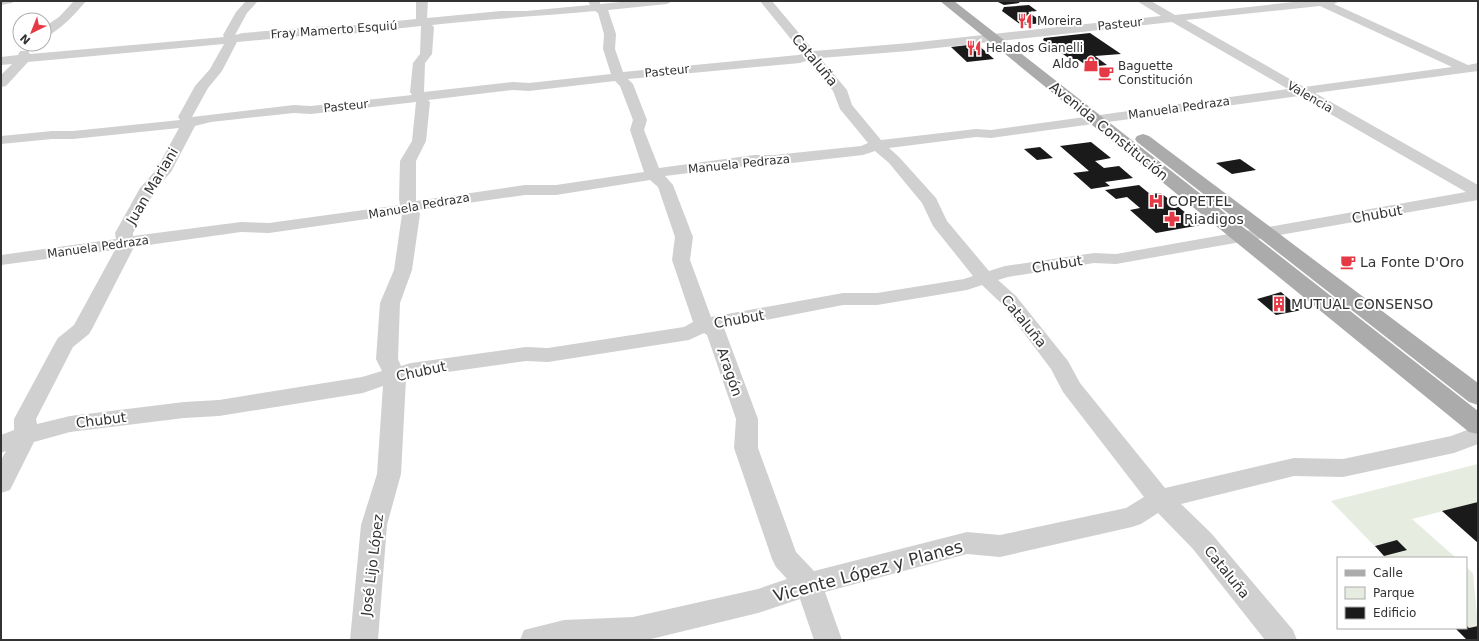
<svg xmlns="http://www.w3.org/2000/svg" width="1479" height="641" font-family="'DejaVu Sans',sans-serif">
	<rect width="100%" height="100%" fill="#fff"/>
	<path fill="#e6ecdf" d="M1478,464V502L1412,519L1456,558H1386L1331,501Z
		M1466,567L1473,573L1478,626L1458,631L1466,628Z"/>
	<path fill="#1a1a1a" d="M996,1H1020L1019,3L1004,5Z
		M1029,5L1037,11L1028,12L1044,23L1021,25L1002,11L1004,7Z
		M1090,33L1121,54L1095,56L1107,65L1089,67L1077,59H1070L1043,40L1044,38Z
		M977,44L994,59L967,62L951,47Z
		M1091,142L1111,158L1095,161L1104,168L1119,166L1133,178L1105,182L1110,186L1091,189L1073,173L1089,171L1060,146Z
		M1040,147L1053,158L1037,160L1024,149Z
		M1240,159L1256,170L1232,174L1216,163Z
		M1139,185L1150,194L1161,193L1201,225L1156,233L1130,210L1140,208L1127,197L1116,199L1105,190Z
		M1281,292L1302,310L1276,315L1257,299Z
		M1478,502V543L1442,511Z
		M1397,540L1407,550L1384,556L1375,546Z
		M1466,625L1469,628L1478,626V640H1467L1455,628H1466Z"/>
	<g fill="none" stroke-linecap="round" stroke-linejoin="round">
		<path fill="#d0d0d0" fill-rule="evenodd" d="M1,1H14L12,3L1,5Z
			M74,1H86C77,12 58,33 44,37V27L59,17Z
			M246,1H258L247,13L235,35L243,33L325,26L338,27L416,19V1H428L427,18L501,11H526L590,5L588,1H600V4L631,1H673L667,4L608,10L616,34L615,49L623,72L798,55L803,54L760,1H772L814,51L909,43L1161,16L1137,1H1151L1175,15L1303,1H1340L1334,4L1468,65L1478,63V71L1315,93L1478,185V200L1116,264L1094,263L1008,277L998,280L1016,296L1068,361L1080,383L1165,488L1294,458L1343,459L1451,436L1478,426V444L1454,453L1343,477L1294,476L1181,504L1211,533L1293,630L1297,640H1265L1193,549L1158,513L1141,524L1132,527L1000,557L967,554L825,592L842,640H814L800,599L758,613L647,640H520L524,630L564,620L633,617L758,589L787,579L776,567L772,559L734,448L736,419L707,335L704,333L689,340L548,362L526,361L412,377L406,379L401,474L387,525L378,640H350L361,525L377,474L383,386L363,393L219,416L184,418L70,432L34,442L10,490L1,493V460L6,451L1,453V435L14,430V419L55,343L58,338L74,325L115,250L1,265V255L116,239L115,233L140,188L156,170L179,128L73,139H52L1,144V136L52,131H73L180,120L178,117L195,86L210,69L224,44L28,62L6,86L1,87V75L12,64L1,65V57L18,55L20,51H28L30,54L224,37L223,35L236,12ZM1320,6L1452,67L1304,87L1186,20ZM595,11L598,13L604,34L603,49L611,74L529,83L513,82L424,92L425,63L432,54L434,27L432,25C486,19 541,16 595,11ZM1172,22L1288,89L991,130L976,129L881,140L852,105L847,90L820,58L909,51ZM421,26L420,54L413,63L410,92L412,95L311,106L294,105L192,117L208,88L222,71L237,42L325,34L338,35ZM809,60L833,91L840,109L868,143L861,146L774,155H754L659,168L644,130L647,120L633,84L628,79L800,63ZM615,81L620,86L633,120L630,130L644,172L556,185H525L416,201V161L426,141L430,102L428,100L513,90L529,91ZM1299,96L1466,192L1116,254L1094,253L1005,266L989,271L947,221L936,198L899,157L889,148L976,137L991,138ZM416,102L412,141L400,161L399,199L400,205L269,223L241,222L133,236V233L155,190L171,172L195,126L211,122L294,113L311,114ZM875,151L889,163L922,203L933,226L973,276L964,279L877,293H843L711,317L690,260L693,237L673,185L665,176L754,165H774L863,155ZM650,180L658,187L675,237L672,260L693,322L684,327L548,348L526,347L411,363L401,366L398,359L400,303L412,270L420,214L418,210L525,195H556ZM402,214L394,270L380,303L376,359L382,371L362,377L219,400L184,402L70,416L37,424L36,419L73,347L89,334L92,329L134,247L241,232L269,233ZM982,285L1002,304L1051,369L1063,392L1144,497L1126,508L1000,535L967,532L814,571L796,552L758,448V419L724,328L843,305H877L967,290Z"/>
		<path fill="#ababab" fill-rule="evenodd" d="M940,1H954L1478,411V434L1469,432Z
			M1143,134L1149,136L1478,383V405L1469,402L1137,142L1135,139L1137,136Z"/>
	</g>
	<defs>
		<symbol id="restaurant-bare" viewBox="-9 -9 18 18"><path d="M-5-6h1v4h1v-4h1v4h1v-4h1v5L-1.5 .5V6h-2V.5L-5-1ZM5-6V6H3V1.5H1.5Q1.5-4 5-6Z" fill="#e63946" stroke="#fff" stroke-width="2.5" paint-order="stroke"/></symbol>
		<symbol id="shop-bare" viewBox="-9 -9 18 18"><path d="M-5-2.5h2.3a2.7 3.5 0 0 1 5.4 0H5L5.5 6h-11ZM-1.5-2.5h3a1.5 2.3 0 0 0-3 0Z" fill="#e63946" stroke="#fff" stroke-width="2.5" paint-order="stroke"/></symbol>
		<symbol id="cafe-bare" viewBox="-9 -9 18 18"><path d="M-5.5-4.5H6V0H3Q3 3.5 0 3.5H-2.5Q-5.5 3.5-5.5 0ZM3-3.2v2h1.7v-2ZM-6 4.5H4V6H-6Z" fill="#e63946" stroke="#fff" stroke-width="2.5" paint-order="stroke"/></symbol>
		<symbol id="hospital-bare" viewBox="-9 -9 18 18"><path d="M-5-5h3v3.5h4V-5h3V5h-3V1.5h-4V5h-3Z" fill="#e63946" stroke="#fff" stroke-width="2.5" paint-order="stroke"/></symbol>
		<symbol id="pharmacy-bare" viewBox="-9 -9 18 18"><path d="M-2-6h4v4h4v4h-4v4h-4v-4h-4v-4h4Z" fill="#e63946" stroke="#fff" stroke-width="2.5" paint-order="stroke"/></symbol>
		<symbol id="building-bare" viewBox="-9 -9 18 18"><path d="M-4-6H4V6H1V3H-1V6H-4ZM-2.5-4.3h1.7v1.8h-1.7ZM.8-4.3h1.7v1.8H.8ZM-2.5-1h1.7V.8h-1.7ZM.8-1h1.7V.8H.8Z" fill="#e63946" stroke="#fff" stroke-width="2.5" paint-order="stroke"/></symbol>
	</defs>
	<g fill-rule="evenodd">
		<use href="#restaurant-bare" x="1014" y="10" width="22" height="22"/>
		<use href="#restaurant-bare" x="963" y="37" width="22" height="22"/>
		<use href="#shop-bare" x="1080" y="53" width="22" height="22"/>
		<use href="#cafe-bare" x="1095" y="62" width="22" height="22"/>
		<use href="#hospital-bare" x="1145" y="190" width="22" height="22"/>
		<use href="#pharmacy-bare" x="1161" y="208" width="22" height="22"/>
		<use href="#cafe-bare" x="1337" y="251" width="22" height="22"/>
		<use href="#building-bare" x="1268" y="293" width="22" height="22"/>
	</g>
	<g text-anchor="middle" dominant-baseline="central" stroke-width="4" stroke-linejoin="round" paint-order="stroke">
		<g font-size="12" fill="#333" stroke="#fff" text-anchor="start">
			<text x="1037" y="21">Moreira</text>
			<text x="986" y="48">Helados Gianelli</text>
			<text x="1079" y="64" text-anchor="end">Aldo</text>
			<text x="1118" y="66">Baguette<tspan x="1118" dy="14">Constitución</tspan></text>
		</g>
		<g font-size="12" fill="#333" stroke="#fff">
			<text transform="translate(1120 24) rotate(-6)">Pasteur</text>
			<text transform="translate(334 30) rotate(-4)">Fray Mamerto Esquiú</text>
			<text transform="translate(667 71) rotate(-6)">Pasteur</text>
			<text transform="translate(1310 97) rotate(30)">Valencia</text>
			<text transform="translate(346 106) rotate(-6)">Pasteur</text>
			<text transform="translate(1179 108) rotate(-8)">Manuela Pedraza</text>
			<text transform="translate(739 164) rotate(-6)">Manuela Pedraza</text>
			<text transform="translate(419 206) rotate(-10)">Manuela Pedraza</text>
			<text transform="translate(98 247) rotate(-8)">Manuela Pedraza</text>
		</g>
		<g font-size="14" fill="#333" stroke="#fff">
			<text transform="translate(815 60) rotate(50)">Cataluña</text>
			<text transform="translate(1109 131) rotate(39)">Avenida Constitución</text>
			<text transform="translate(152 186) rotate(-59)">Juan Mariani</text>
			<text transform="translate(1377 214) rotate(-10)">Chubut</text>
			<text transform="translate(1057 264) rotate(-9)">Chubut</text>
			<text transform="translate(739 319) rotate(-10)">Chubut</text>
			<text transform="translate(1024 321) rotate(51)">Cataluña</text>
			<text transform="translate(421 371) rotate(-12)">Chubut</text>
			<text transform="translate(730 372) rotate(71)">Aragón</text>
			<text transform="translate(101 420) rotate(-7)">Chubut</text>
			<text transform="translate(372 565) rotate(-83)">José Lijo López</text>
			<text transform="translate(1227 572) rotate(51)">Cataluña</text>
		</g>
		<g font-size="14" fill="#333" stroke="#fff" text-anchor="start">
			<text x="1168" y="201">COPETEL</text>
			<text x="1184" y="219">Riadigos</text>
			<text x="1360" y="262">La Fonte D'Oro</text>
			<text x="1291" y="304">MUTUAL CONSENSO</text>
		</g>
		<g font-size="17" fill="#333" stroke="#fff">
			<text transform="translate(868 571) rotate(-15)">Vicente López y Planes</text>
		</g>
	</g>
	<rect width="1479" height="641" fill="none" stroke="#333333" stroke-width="4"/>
	<rect x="1337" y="557" width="130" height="72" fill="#ffffff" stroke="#adadad"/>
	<rect x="1345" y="570" width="20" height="6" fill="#ababab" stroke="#adadad"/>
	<text x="1373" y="577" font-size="12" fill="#333333">Calle</text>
	<rect x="1345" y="587" width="20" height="12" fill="#e6ecdf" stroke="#adadad"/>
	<text x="1373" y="597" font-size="12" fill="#333333">Parque</text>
	<rect x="1345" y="607" width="20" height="12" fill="#1a1a1a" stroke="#adadad"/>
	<text x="1373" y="617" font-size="12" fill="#333333">Edificio</text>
	<g transform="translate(32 32) rotate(223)"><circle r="19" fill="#ffffff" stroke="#adadad"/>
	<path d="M0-3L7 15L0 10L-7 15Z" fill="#e63946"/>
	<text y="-6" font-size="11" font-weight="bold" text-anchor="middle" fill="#333333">N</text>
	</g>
</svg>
